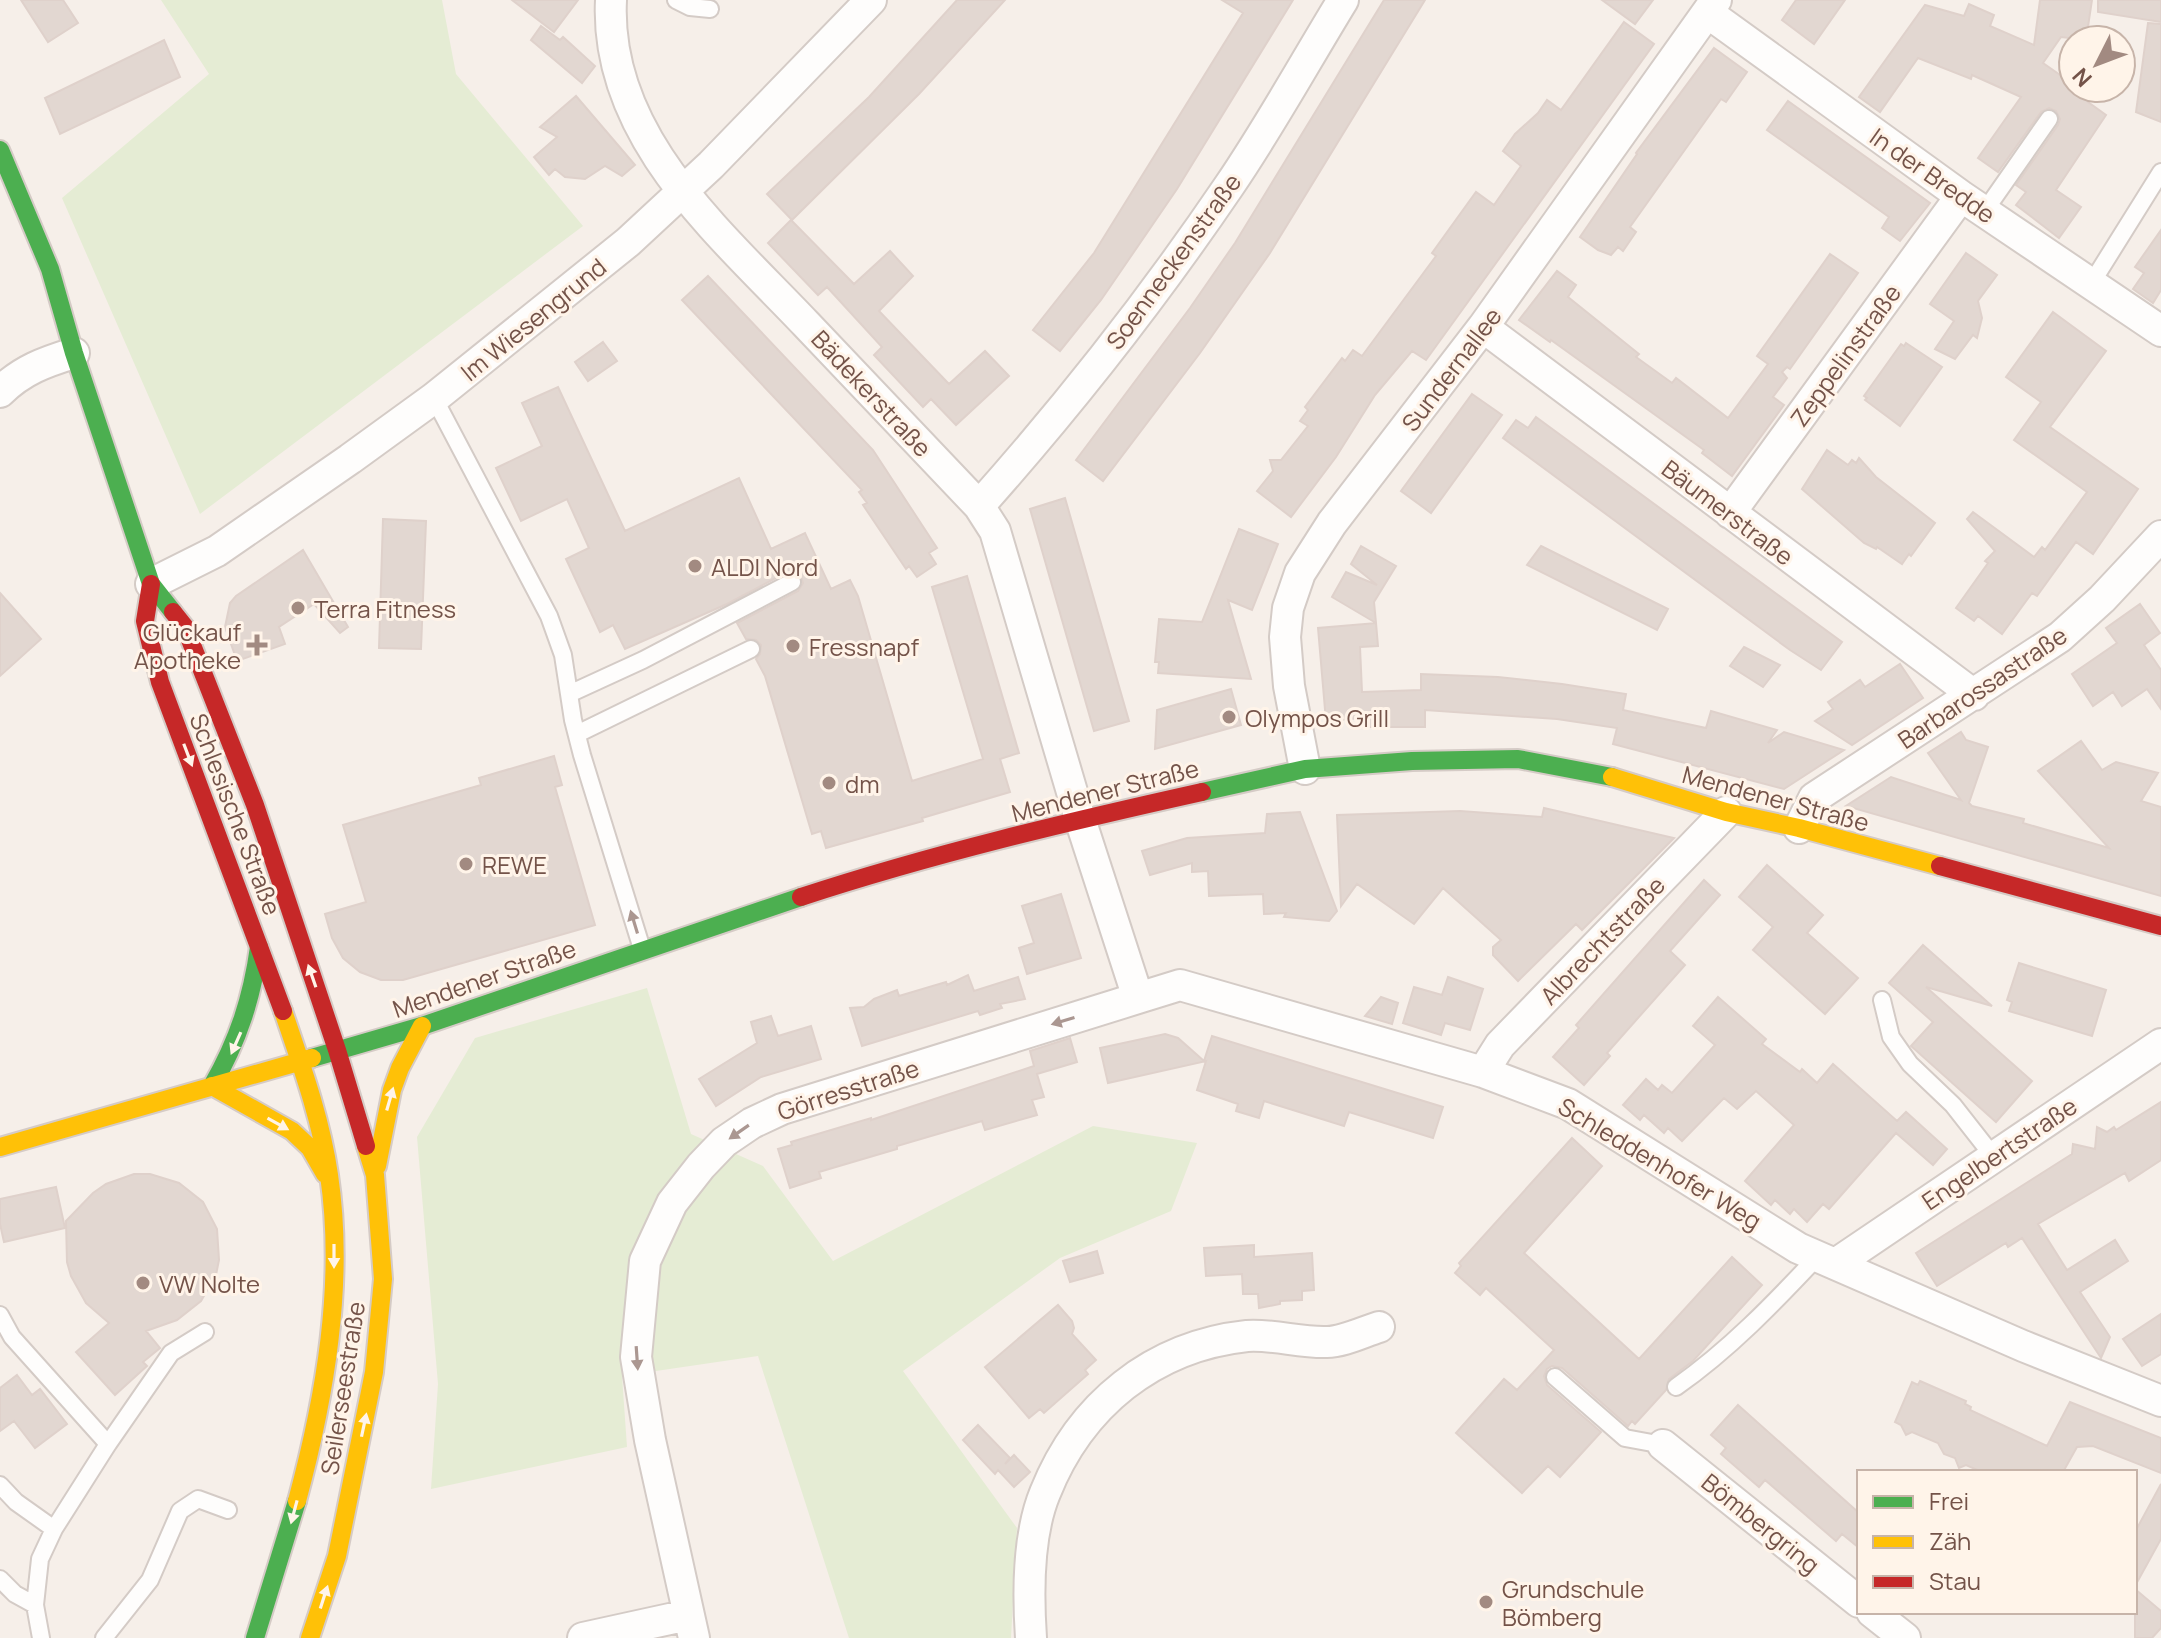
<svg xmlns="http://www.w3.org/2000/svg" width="2161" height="1638" font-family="Manrope,sans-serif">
	<rect width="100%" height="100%" fill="#f6efe9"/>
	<path fill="#e5ecd4" d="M161,0H442L456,74L583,226L200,514L62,198L209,74Z
		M647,988L691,1134L763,1166L833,1261L1093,1126L1197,1143L1171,1211L1060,1258L903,1371L1017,1528L1011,1638H849L758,1356L622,1376L627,1447L431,1489L438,1384L417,1137L475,1038Z"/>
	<path fill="#e2d7d1" stroke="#dfd1cb" stroke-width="2" d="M21,0H63L78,23L48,42Z
		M512,0H578L554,32Z
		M957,0H1005L919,94L792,220L767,194L869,97Z
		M1222,0H1293L1177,189L1101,300L1060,351L1033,330L1094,253L1243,13Z
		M1384,0H1425L1270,253L1200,353L1103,481L1076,460L1190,308L1235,243Z
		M1602,0H1653L1635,24Z
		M1796,0H1845L1814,44L1782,20Z
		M2040,0H2092L2086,40L2061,37L2043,63L2073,84V88H2079L2092,97L2088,102L2106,115L2056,190L2081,207L2059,238L2016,205L2026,192L2016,185L2058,125L2060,119L2056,111L2049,108L2041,112L1998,172L1978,158L2021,97L1972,75L1971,79L1918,58L1880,112L1859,97L1925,5L1964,16L1969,4L1994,15L1990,26L2034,45Z
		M2098,0H2161V22L2098,12Z
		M1624,22L1654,44L1426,360L1412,351L1375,395L1336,457L1291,517L1257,491L1273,471L1270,460H1281L1308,426L1300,421L1308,410L1305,407L1342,358L1345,361L1353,350L1362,356L1436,256L1432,253L1476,192L1494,205L1521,166L1503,151L1515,134L1538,113L1547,100L1561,110Z
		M2148,23L2161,24V122L2136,112Z
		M541,26L560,40L563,37L595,66L582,83L531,40Z
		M164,40L180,77L60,134L45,98Z
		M1714,48L1747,72L1726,102L1721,99L1630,227L1636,232L1623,251L1618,247L1611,255L1598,250L1580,237L1637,154L1636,153Z
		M576,96L635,165L622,176L605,166L585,179L565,177L555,169L549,175L534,157L557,137L540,127Z
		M1788,101L1930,203L1900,241L1882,228L1889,217L1767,130Z
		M791,220L854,284L890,251L913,276L879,311L949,384L985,351L1009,376L956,425L931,399L923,407L874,355L882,347L827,287L818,295L768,243Z
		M2161,230V290L2153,303L2133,289L2144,273L2135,267Z
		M1966,253L1997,275L1978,301L1982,318L1977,338L1973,335L1955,359L1935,349L1954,321L1930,304Z
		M1830,254L1858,273L1790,369L1787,367L1782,372L1787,378L1773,397L1784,405L1732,476L1702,453L1704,450L1551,340L1550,342L1519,320L1557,271L1576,285L1568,297L1639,354L1636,357L1672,383L1676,378L1728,418L1768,364L1757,356Z
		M708,276L873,450L937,548L929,553L936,564L917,577L909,566L906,569L863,505L867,503L859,492L862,490L682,300Z
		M2053,312L2106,351L2050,427L2138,489L2093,554L2076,542L2037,596L2032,593L2002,634L1978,616L1974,621L1956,608L1988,563L1985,561L1995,551L1967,519L1973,512L2034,557L2042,547L2045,550L2087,492L2014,440L2041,402L2006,377Z
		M603,342L617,361L588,381L575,362Z
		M1906,343L1942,367L1900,426L1865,400L1867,398L1864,396L1901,344L1904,346Z
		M558,387L625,531L739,478L771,549L805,533L831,589L850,580L858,596L912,781L983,759L932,587L967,576L1019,753L1000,759L1010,792L922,818L923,821L826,848L821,831L812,834L765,676L756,659L760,654L761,645L756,640L746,639L737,623L798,591L803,583L801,576L793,571L787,572L727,604L625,649L613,625L600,632L566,559L589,548L567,499L521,521L496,468L542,446L522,403Z
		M1472,394L1502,415L1431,513L1401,491Z
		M1536,417L1842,642L1821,670L1790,650L1503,438L1516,420L1528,428Z
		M1827,450L1848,465L1852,460L1856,463L1859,458L1876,477L1935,523L1911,556L1909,554L1902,564L1877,547L1876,549L1864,543L1802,489Z
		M1065,498L1129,721L1094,731L1030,509Z
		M383,519L426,521L421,649L379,648Z
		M1239,529L1278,544L1252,610L1228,600L1251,679L1158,673L1159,662H1155L1159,619L1202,622Z
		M1361,546L1396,566L1374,602L1376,623L1332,597L1346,572L1377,585L1351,564Z
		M1541,546L1668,609L1657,630L1527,565Z
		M303,550L348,627L340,633L314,604L279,627L285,644L237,661L225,627L230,603L236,596Z
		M0,593L41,639L0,676Z
		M2140,604L2160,633L2144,645L2161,670V709L2147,689L2122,706L2113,692L2093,706L2072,674L2117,643L2106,628Z
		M1376,623L1378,646L1360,647L1362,692L1421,690V674L1498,677L1562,684L1626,694L1623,710L1706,728L1711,711L1777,730L1768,743L1784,732L1844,750L1784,789L1613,744L1617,728L1557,719L1425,710V727H1362V718L1326,721L1318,628Z
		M1744,647L1780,665L1763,687L1730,666Z
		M1900,664L1923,698L1852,745L1815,721L1833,709L1828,702L1860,680L1865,687Z
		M1231,689L1241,725L1155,749L1157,710Z
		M1961,732L1966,740L1988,747L1969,803L1972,806L2024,819L2023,823L2109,848L2038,771L2081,741L2102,770L2116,762L2158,773L2141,801L2161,807V896L1846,806L1891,777L1961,800L1928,753Z
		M554,756L562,785L555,787L595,925L403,980H381L360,972L343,958L332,938L325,914L366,902L343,825L481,785L479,778Z
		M1544,808L1674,838L1582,930L1576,924L1518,981L1493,955V947L1501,940L1443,888L1414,924L1357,884L1341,906L1337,815L1460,811L1542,817Z
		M1300,812L1337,911L1329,921L1284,917L1286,913L1264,914L1263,894L1209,896L1208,871L1192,872V863L1150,875L1142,851L1187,838L1265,833L1267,814Z
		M1767,865L1823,915L1807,933L1858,978L1825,1014L1753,950L1773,927L1739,897Z
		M1704,880L1720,895L1670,951L1685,965L1607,1053L1610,1056L1584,1085L1553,1057L1579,1028L1576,1025Z
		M1061,894L1081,958L1027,974L1019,948L1034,943L1022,906Z
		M1923,945L1992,1006L1926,987L2032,1081L1996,1122L1911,1046L1933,1022L1889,983Z
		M2019,963L2106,990L2092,1036L2009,1011L2012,1002L2007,1000Z
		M968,975L974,991L1018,977L1025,999L1000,1004L1002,1008L980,1015L978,1011L862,1046L850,1008L864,1007L874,999L897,990L899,996L946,982L947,985Z
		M1448,977L1483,989L1470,1030L1445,1023L1441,1035L1403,1023L1414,987L1442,995Z
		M1381,997L1398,1003L1392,1024L1365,1016Z
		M1718,997L1766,1039L1762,1044L1800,1072L1802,1069L1817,1083L1833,1064L1897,1121L1906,1112L1947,1149L1933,1165L1896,1133L1829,1209L1823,1204L1807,1222L1794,1209L1790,1214L1775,1200L1771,1205L1745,1181L1794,1125L1756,1091L1737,1109L1724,1098L1682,1141L1668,1128L1664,1133L1644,1115L1640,1120L1623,1105L1646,1079L1658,1090L1662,1085L1672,1093L1715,1045L1693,1026Z
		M771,1016L778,1036L811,1026L821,1059L761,1077L716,1106L699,1079L757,1043L751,1022Z
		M1165,1034L1178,1038L1204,1061L1212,1036L1443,1107L1433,1138L1349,1112L1344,1126L1264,1101L1259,1118L1236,1111L1238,1104L1197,1090L1206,1061L1108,1083L1100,1048Z
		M1070,1038L1077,1062L1037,1074L1044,1097L1032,1100L1037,1115L985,1130L982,1121L897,1146V1149L819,1172L821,1178L790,1188L778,1149L792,1145L791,1142L871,1118V1120L1034,1066L1030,1051Z
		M2161,1102V1160L2129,1181L2125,1173L2038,1224L2067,1270L2115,1240L2128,1261L2080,1292L2110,1337L2101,1358L2022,1238L2008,1247L2006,1243L1937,1286L1916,1253L2072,1154L2073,1144L2095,1149L2097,1127L2107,1132L2114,1127L2116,1130Z
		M1572,1138L1602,1166L1524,1253L1639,1359L1732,1257L1762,1285L1693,1361L1669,1379L1666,1390L1635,1424L1632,1421L1628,1426L1562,1368L1552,1366L1547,1369L1544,1376L1547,1385L1601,1432L1560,1477L1548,1466L1522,1493L1456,1433L1504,1379L1517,1390L1554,1350L1486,1288L1480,1295L1455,1273L1461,1266L1459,1263Z
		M134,1174H150L179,1183L203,1202L217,1229L219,1260L216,1275L201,1301L177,1320L146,1331L160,1348L143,1362L147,1366L115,1395L76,1352L109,1323L86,1303L71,1276L67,1262L66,1221L93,1193L106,1184Z
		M56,1187L65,1228L4,1242L0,1224V1199Z
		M1254,1245V1257L1312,1253L1314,1290L1302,1291V1300L1280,1301V1304L1259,1308L1258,1294H1243L1242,1274L1206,1276L1204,1248Z
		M1097,1251L1103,1273L1070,1282L1063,1261Z
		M1058,1305L1072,1321L1074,1328L1072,1334L1096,1360L1085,1370L1088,1374L1044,1413L1040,1409L1029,1418L985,1367Z
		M2161,1314V1354L2142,1366L2123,1339Z
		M17,1375L32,1395L40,1389L67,1424L35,1448L14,1421L0,1431V1388Z
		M1920,1381L1966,1401L1965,1404L1971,1407L1970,1410L2047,1446L2070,1402L2161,1438V1473L2093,1446L2077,1447L2063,1472H1982L1966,1465L1959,1468L1955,1458L1944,1454L1938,1443L1912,1432L1906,1435L1901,1425L1895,1422L1912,1382L1918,1385Z
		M1738,1405L1859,1513V1548L1842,1534L1836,1541L1765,1480L1759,1487L1721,1454L1726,1448L1711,1435Z
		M978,1425L1010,1458L1005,1464L1014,1455L1030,1472L1014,1487L998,1470L995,1474L963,1440Z
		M2161,1484V1539L2135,1586V1532Z
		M2135,1589L2161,1611V1628L2152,1638H2135Z"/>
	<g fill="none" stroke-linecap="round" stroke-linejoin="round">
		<defs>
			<path id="lane" d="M676,0L690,7L710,9
				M1984,212L2049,119
				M2091,284L2161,172
				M434,398L549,616L563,655L573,720L582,755L642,949
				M569,694L643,660L792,582
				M577,734L751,649
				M1882,1000L1891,1037L1910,1064L1953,1105L1993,1156
				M0,1315L12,1337L108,1444
				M1555,1377L1625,1438L1663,1445
				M1676,1387C1729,1350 1774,1303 1819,1255
				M0,1485L16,1502L54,1529
				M0,1579L15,1594L35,1605L41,1638
				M35,1605L40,1559L54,1529L108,1444L171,1353L205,1332
				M104,1638L150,1580L180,1511L198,1499L228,1510"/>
			<path id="street" d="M611,0C604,137 721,234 806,324C864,385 921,445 979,506L995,531L1080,819L1138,998L1180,985L1483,1072L1568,1104L1798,1248L2023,1346L2161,1401
				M1708,13L1961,196L2161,331
				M1483,327L1974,695
				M0,392C22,370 45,362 74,353
				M979,506C1069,405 1153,298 1229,186C1270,126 1305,62 1343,0
				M1730,513L1961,196
				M151,584L217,551L350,459L434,398L628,242L711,165L871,0
				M1305,769L1289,686L1285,637L1288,608L1300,573L1332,523L1483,327L1716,0
				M1799,828L1814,798L2060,637L2102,599L2161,536
				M1483,1072L1500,1045L1726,812
				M1837,1263L2161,1044
				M1663,1445L1859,1602
				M1872,1612L1905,1638
				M583,1638L688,1615
				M694,1638L650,1440L636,1357L645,1261L672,1203L701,1166L724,1142L752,1123L782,1109L1138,998
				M1031,1638C1028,1594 1028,1534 1045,1493C1080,1405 1153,1346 1247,1336C1273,1334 1300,1343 1327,1342C1343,1342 1363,1332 1379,1327"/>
			<path id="fast" d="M0,150L50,269L74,353L151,584L173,612
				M1202,792L1305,769L1412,761L1518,759L1612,777
				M312,1058L422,1026L801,897
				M212,1086C238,1041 252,998 259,947
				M255,1638L297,1501"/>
			<path id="slow" d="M1612,777L1726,812L1799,828L1940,866
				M283,1011C301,1064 321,1119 329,1175C345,1283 325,1397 297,1501
				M212,1086L292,1131L310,1148L325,1174
				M0,1147L312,1058
				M377,1166L392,1090L400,1068L422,1026
				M310,1638L337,1556L374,1372L383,1279L375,1175L366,1146"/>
			<path id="jam" d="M151,584L145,621L160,682L283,1011
				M173,612L185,627L255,805L337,1050L366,1146
				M1940,866L2161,926
				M801,897C932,854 1067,822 1202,792"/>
		</defs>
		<use href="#lane" stroke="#d4cbc6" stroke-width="20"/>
		<use href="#street" stroke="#d4cbc6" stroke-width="34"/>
		<use href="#fast" stroke="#d5cbc6" stroke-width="22"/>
		<use href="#slow" stroke="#d5cbc6" stroke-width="22"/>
		<use href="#jam" stroke="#d5cbc6" stroke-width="22"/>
		<use href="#lane" stroke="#fefdfc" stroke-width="16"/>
		<use href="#street" stroke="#fefdfc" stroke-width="30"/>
		<use href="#fast" stroke="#4caf50" stroke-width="18"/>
		<use href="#slow" stroke="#ffc107" stroke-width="18"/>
		<use href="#jam" stroke="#c62828" stroke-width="18"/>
	</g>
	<defs><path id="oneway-solid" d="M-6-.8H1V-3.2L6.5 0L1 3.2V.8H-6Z" transform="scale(2)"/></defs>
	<g fill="#fff4e9">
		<use href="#oneway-solid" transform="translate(188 755) rotate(69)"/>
		<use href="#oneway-solid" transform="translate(312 976) rotate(-109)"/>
		<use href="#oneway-solid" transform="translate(236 1043) rotate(114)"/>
		<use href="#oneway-solid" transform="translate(390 1099) rotate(-74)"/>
		<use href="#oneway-solid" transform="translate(278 1124) rotate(29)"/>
		<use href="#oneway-solid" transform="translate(334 1256) rotate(90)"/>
		<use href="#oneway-solid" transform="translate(364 1425) rotate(-78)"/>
		<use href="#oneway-solid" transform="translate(294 1512) rotate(105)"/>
		<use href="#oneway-solid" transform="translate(324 1597) rotate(-72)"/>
	</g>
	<g fill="#ab9791">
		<use href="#oneway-solid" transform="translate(634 922) rotate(-107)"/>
		<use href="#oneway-solid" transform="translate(1063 1021) rotate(163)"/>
		<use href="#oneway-solid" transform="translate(739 1132) rotate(145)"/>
		<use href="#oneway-solid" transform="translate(637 1358) rotate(86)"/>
	</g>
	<g fill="#a28a81" stroke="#fff4e9" stroke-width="3">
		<circle cx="695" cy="566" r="8"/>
		<circle cx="298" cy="608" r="8"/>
		<path d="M253 633h8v8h8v8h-8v8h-8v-8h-8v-8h8z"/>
		<circle cx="793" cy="646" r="8"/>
		<circle cx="1229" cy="717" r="8"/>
		<circle cx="829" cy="783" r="8"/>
		<circle cx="466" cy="864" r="8"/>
		<circle cx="143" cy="1283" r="8"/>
		<circle cx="1486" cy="1602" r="8"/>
	</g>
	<g text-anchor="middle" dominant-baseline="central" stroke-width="6" stroke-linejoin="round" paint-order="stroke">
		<g font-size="24" fill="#745349" stroke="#fff4e9">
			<text transform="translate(1933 175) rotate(35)">In der Bredde</text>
			<text transform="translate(1173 261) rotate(-54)">Soenneckenstraße</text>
			<text transform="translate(533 319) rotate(-39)">Im Wiesengrund</text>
			<text transform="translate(1845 355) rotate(-54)">Zeppelinstraße</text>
			<text transform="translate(1451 369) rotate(-53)">Sundernallee</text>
			<text transform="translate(872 393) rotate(47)">Bädekerstraße</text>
			<text transform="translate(1728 512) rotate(37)">Bäumerstraße</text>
			<text transform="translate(1982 687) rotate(-34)">Barbarossastraße</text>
			<text transform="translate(1105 790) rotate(-14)">Mendener Straße</text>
			<text transform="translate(1776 798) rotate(15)">Mendener Straße</text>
			<text transform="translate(236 814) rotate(69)">Schlesische Straße</text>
			<text transform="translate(1602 940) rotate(-46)">Albrechtstraße</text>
			<text transform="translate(484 978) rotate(-19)">Mendener Straße</text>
			<text transform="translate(848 1089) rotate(-18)">Görresstraße</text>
			<text transform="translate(1999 1153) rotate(-34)">Engelbertstraße</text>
			<text transform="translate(1660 1163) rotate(31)">Schleddenhofer Weg</text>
			<text transform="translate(342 1388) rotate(-81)">Seilerseestraße</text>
			<text transform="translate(1761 1523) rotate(39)">Bömbergring</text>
		</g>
		<g font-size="24" fill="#745349" stroke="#fff4e9" text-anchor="start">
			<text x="711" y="566">ALDI Nord</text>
			<text x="314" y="608">Terra Fitness</text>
			<text x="241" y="631" text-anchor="end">Glückauf<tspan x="241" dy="28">Apotheke</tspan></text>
			<text x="809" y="646">Fressnapf</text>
			<text x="1245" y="717">Olympos Grill</text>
			<text x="845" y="783">dm</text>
			<text x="482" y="864">REWE</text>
			<text x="159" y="1283">VW Nolte</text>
			<text x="1502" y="1588">Grundschule<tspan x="1502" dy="28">Bömberg</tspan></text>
		</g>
	</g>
	<rect x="1857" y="1470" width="280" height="144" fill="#fff4e9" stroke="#c7b4a9" stroke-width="2"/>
	<rect x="1873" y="1496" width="40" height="12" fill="#4caf50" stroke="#c7b4a9" stroke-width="2"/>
	<text x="1929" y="1510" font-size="24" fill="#745349">Frei</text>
	<rect x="1873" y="1536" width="40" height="12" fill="#ffc107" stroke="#c7b4a9" stroke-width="2"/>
	<text x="1929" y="1550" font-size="24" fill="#745349">Zäh</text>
	<rect x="1873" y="1576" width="40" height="12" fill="#c62828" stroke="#c7b4a9" stroke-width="2"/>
	<text x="1929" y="1590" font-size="24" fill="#745349">Stau</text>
	<g transform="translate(2097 64) rotate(228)"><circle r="38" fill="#fff4e9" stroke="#c7b4a9" stroke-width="2"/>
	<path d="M0-6L14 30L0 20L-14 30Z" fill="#a28a81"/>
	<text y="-12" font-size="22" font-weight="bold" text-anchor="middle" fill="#745349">N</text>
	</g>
</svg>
